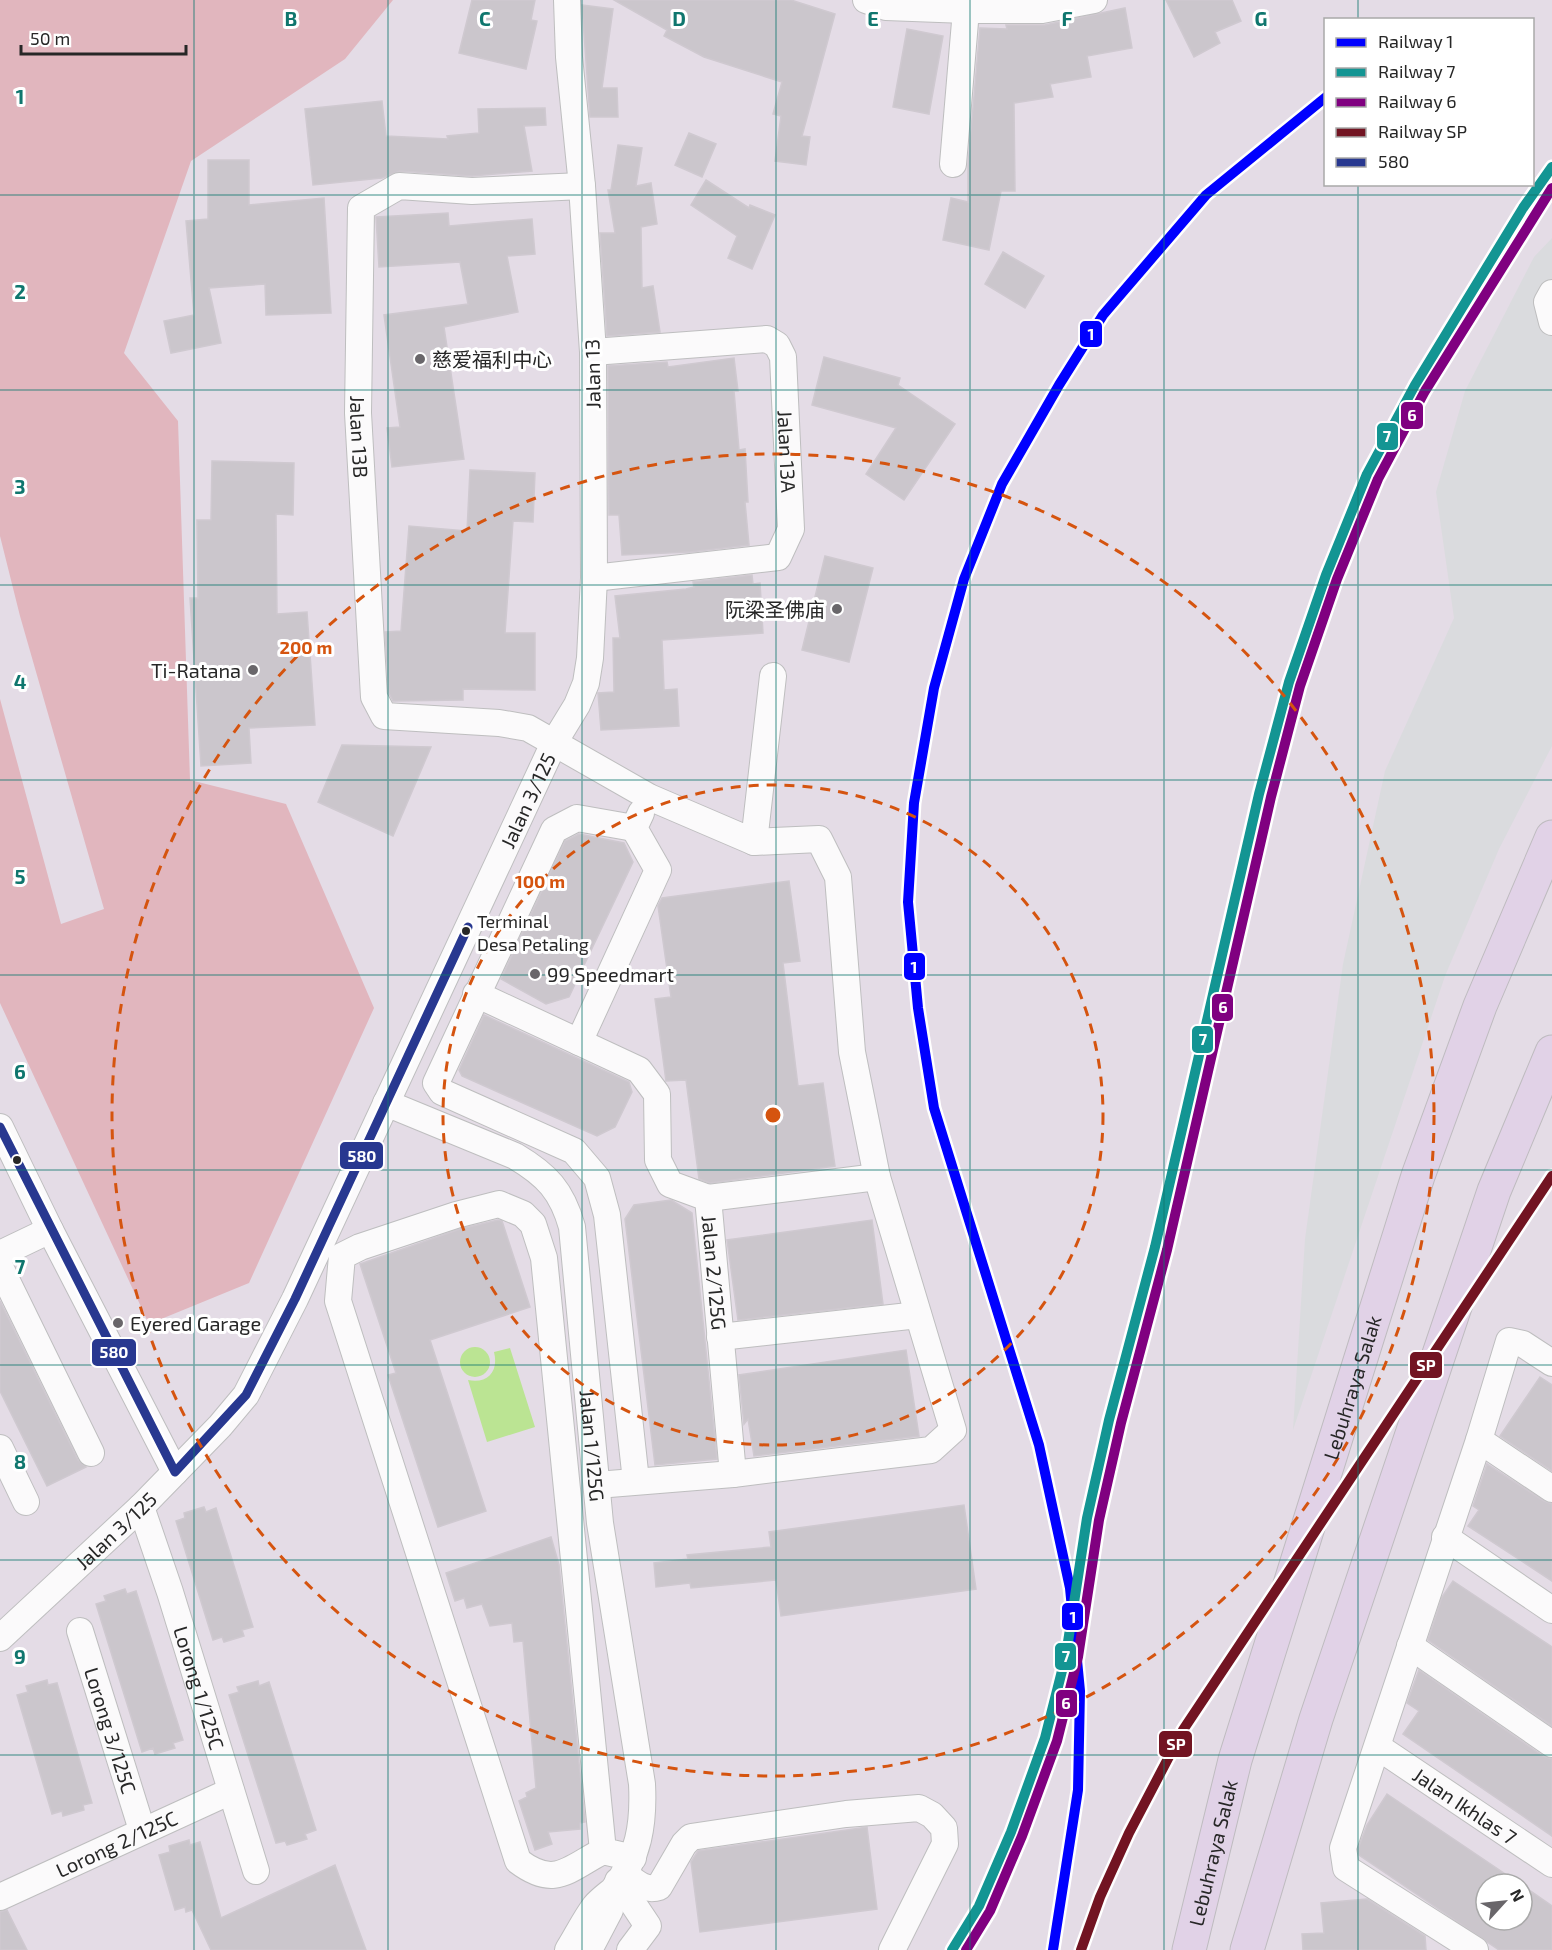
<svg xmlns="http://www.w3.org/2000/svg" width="1552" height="1950" font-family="'Exo 2','Noto Sans SC',sans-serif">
	<rect width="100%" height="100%" fill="#e4dce6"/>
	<path fill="#dadbde" d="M1552,238V746L1499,849L1445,976L1293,1430L1305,1239L1343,964L1385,771L1454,618L1436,492L1465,391L1534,257Z"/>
	<path fill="#e1b6be" d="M0,0H393L345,59L191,161L124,353L178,421L190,780L286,804L374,1008L249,1283L149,1324L0,1003V699L61,924L104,909L20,616L0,536Z"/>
	<path fill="#bbe493" d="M460 1362a15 15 0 1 1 30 0a15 15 0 1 1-30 0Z
		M510,1348L535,1427L487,1442L468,1380C487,1384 499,1372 494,1352Z"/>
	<path fill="#cbc6cc" stroke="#cfc9d0" stroke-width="1.5" d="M472,0H535L531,20L537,21L526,69L459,53Z
		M614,0H791L835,14L802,136L810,137L806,165L775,161L781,116L773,114L782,82L704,57L664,36L667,30Z
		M1166,0H1232L1241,21L1215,32L1220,43L1194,57Z
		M582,5L613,9L602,88H617L618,117H590Z
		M1125,8L1132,48L1087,56L1091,77L1050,84L1053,97L1014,103L1015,191H1001L989,250L943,240L951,198L968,202V165L980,28L1007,29L1006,25H1045Z
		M907,29L943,36L929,114L893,107Z
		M382,101L386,136L448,139L447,136L479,133L478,109L545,108L546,125L524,126L532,171L472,176L400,171L382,178L313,185L305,109Z
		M689,133L716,144L702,177L675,165Z
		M618,145L642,148L636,186L651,183L657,224L641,227L642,288L653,286L660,332L607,336L600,233H615L608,190H611Z
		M208,160H249V205L324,198L331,313L266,315L265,284L209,288L221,343L171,353L164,321L194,315L186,221L208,219Z
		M706,180L749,208L750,205L775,215L752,269L728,258L737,236L691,205Z
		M448,213L449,226L532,219L535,254L507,256L518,312L444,327L464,459L392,467L387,428L400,427L384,315L468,304L460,262L379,267L376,217Z
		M1003,252L1044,276L1025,308L985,284Z
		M824,357L900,378L898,385L955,424L904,500L866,474L896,428L812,405Z
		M734,358L738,391H734L739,450L745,449L748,502H745L749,545L690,552L622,555L619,515H609L608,366L667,362L668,367Z
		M212,461L294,463L293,515L276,514L277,614L307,612L315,725L249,728L251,763L201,766L190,598H198L197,520H211Z
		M470,470L535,473L533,522L513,521L505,633H535V690L463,689V700L393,701L389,693L385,632L401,631L409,526L467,531Z
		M825,556L873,568L849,662L802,650Z
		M752,575L753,584L760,583L763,633L662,640L664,690L677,689L679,726L601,730L598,693L614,692L613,638H620L615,596L686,589L694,587L693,582Z
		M342,745L431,747L393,836L318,802Z
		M579,834L624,843L633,862L569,997L546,1004L501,979L565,841Z
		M789,881L800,961L783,963L798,1086L823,1083L835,1166L710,1183L699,1179L686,1080L666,1081L655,999L671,997L658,906L662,898Z
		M484,1015L629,1082L632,1092L615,1127L597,1136L462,1076L459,1070Z
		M671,1200L692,1213L717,1459L655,1465L625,1219L634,1205Z
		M498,1220L502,1221L530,1307L430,1340L486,1511L438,1527L388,1375L396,1373L360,1264L460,1229Z
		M872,1220L883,1304L738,1320L727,1240Z
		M0,1301L78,1460L86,1467L47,1486L0,1391Z
		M906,1350L919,1436L754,1456L748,1419L744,1424L739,1375Z
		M1540,1377L1552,1385V1471L1500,1436Z
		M1487,1464L1544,1501L1552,1504V1581L1468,1526L1479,1510L1473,1506Z
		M964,1505L976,1589L781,1616L776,1580L691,1588L690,1583L656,1587L654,1563L688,1559L687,1555L771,1547L769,1532Z
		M204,1507L206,1512L216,1508L253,1627L242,1630L244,1636L224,1642L222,1637L213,1640L176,1521L185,1518L184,1513Z
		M551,1537L559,1565L585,1822L580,1823V1829L548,1832L552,1844L535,1850L519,1801L527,1797L526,1793L536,1788L523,1641L514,1642L512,1623L490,1626L482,1604L467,1608L464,1598L455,1601L446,1573Z
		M1453,1581L1552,1647V1726L1428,1640L1442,1597Z
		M125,1589L127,1594L136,1591L183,1740L173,1743L175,1748L155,1754L153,1748L142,1752L96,1604L106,1601L104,1596Z
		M1419,1670L1543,1756L1552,1759V1836L1403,1734L1419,1711L1407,1703Z
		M47,1680L48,1685L57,1683L92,1803L83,1805L84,1810L63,1816L62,1811L52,1814L17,1695L28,1692L26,1686Z
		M258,1681L259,1686L269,1682L316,1830L305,1834L307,1839L287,1845L285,1841L276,1843L229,1695L239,1692L237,1687Z
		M1387,1794L1520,1884H1486V1920H1522V1885L1552,1906V1950H1499L1359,1855L1358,1849L1367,1825Z
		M867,1827L877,1909L700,1932L691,1862L698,1851Z
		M189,1840L190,1845L200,1842L221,1918L335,1865L366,1950H211L192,1910L186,1912L185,1907L175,1910L159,1855L170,1852L169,1846Z
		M1367,1899L1425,1936L1426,1950H1303L1302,1934L1324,1933L1321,1903Z
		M7,1910L27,1950H0V1912Z"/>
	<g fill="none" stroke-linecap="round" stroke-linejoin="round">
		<defs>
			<g id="minor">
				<path d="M866,0L886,7L966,10H1042L1094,0"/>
				<path d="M953,164L966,10"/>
				<path id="s1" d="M582,186L472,191L399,186L361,208L358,413L374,697L384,716L499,723L528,728L649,797L754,842L819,839L838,877L852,1052L877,1177L953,1430L931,1450L733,1474L597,1485"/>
				<path d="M1552,293L1547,302L1552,322"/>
				<path id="s2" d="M593,352L767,339L777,345L783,357L791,529L778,557L594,578"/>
				<path d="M634,828L577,818L554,830L436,1083L442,1092L574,1151L597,1178L607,1215L636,1481"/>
				<path d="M754,842L773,676"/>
				<path id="s3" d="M476,994L639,1070L657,1094L658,1160L670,1184L708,1198L733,1474"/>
				<path d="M579,1042L658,870L634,828L641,813"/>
				<path id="s4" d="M386,1103L515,1156C547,1175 562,1191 572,1227L600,1523L642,1784C644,1823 639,1858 613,1890C607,1895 600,1900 595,1906C585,1919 577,1936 568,1950"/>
				<path d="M0,1127L50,1230L175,1472"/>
				<path d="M708,1198L877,1177"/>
				<path d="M0,1254L50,1230"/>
				<path d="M0,1267L91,1453"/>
				<path d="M720,1337L918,1315"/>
				<path d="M1479,1440L1552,1489"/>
				<path d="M0,1448L26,1502"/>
				<path id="s5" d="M141,1507L170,1592L256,1871"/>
				<path d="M1445,1537L1552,1610"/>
				<path id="s6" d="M80,1631L142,1830"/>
				<path id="s7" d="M0,1638L141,1507L220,1426L246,1395L295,1299L555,741L577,705L586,683L590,658L594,578L593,352L582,186L569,57L567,0"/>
				<path d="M1410,1646L1552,1744"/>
				<path id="s8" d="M1378,1747L1552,1864"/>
				<path d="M603,1851L544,1258L533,1224L523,1214L499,1204L456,1215L360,1247L342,1256L338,1301L518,1861C555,1889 568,1869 603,1851L633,1858"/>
				<path d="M624,1873C635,1882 645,1892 659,1887L684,1844L691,1837L846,1814L919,1808L932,1815L944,1828L945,1844L892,1950"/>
				<path d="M618,1881L648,1926L630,1950"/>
				<path id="s9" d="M0,1897L231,1791"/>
				<path d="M589,1950L610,1910"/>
				<path d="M1475,1950L1346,1868L1343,1848L1479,1440L1509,1341L1523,1344L1552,1363"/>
			</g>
			<g id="highway">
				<path id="s10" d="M1189,1950L1235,1760L1418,1176L1480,1006L1552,837"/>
				<path d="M1247,1950L1316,1719L1494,1191L1552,1052"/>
			</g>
		</defs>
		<use href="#minor" stroke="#bebebf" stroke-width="28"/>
		<use href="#highway" stroke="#bebbbf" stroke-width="35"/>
		<use href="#minor" stroke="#fbfafb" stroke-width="26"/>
		<use href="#highway" stroke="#e1d2e7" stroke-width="33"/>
		<defs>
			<path id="bus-1" d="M0,1127L175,1472L246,1395L295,1299L468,927"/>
		</defs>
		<use href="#bus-1" stroke="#fff" stroke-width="14"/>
		<use href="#bus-1" stroke="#283890" stroke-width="9"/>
		<defs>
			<path id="rail-1" d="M1053,1950L1078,1790L1080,1691L1070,1588L1039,1445L934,1108L918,1008L908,902L914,803L934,688L964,579L1002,484L1059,385L1103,315L1206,195L1326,97"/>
			<path id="rail-2" d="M952,1950L979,1906L1011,1832L1045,1738L1066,1655L1087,1518L1109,1420L1155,1247L1259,794L1289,682L1326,575L1367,474L1415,385L1523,208L1552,167"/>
			<path id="rail-3" d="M966,1950L990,1911L1022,1836L1057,1741L1078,1657L1099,1520L1121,1423L1167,1250L1271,797L1300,686L1337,579L1378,479L1425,391L1552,188"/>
			<path id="rail-4" d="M1081,1950L1100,1897L1129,1833L1183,1730L1552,1176"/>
		</defs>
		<use href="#rail-1" stroke="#fff" stroke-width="15"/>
		<use href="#rail-2" stroke="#fff" stroke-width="15"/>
		<use href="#rail-3" stroke="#fff" stroke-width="15"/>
		<use href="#rail-4" stroke="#fff" stroke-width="15"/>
		<use href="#rail-1" stroke="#00f" stroke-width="10"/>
		<use href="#rail-2" stroke="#139593" stroke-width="10"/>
		<use href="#rail-3" stroke="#800080" stroke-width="10"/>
		<use href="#rail-4" stroke="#721422" stroke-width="10"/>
	</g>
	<path fill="none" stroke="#0f766e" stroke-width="1.5" stroke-opacity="0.55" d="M194,0V1950M388,0V1950M582,0V1950M776,0V1950M970,0V1950M1164,0V1950M1358,0V20M1358,184V1950M0,195H1552M0,390H1552M0,585H1552M0,780H1552M0,975H1552M0,1170H1552M0,1365H1552M0,1560H1552M0,1755H1552"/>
	<g fill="none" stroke="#d5540f" stroke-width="3" stroke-dasharray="10 8">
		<circle cx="773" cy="1115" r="330"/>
		<circle cx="773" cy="1115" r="661"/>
	</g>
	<g fill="#69666a" stroke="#fff" stroke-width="2">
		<circle cx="420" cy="359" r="6"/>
		<circle cx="837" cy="609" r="6"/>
		<circle cx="253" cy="670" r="6"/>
		<circle cx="535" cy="974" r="6"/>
		<circle cx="118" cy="1323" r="6"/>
	</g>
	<g fill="#272727" stroke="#fff" stroke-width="2">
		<circle cx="466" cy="931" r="5"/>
		<circle cx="17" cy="1160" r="5"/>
	</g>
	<g text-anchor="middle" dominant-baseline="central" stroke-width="6" stroke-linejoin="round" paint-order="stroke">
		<g font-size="18" fill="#272727" stroke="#fff" text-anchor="start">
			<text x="477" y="921">Terminal<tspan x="477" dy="23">Desa Petaling</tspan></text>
		</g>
		<g font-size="20" fill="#272727" stroke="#fff" text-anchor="start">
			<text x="432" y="359">慈爱福利中心</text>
			<text x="825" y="609" text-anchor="end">阮梁圣佛庙</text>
			<text x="241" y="670" text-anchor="end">Ti-Ratana</text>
			<text x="547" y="974">99 Speedmart</text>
			<text x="130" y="1323">Eyered Garage</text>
		</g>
		<g font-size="20" fill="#272727" stroke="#fff">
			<text transform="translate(592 374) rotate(-91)">Jalan 13</text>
			<text stroke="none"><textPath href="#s1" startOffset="456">Jalan 13B</textPath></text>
			<text stroke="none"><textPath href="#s2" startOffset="294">Jalan 13A</textPath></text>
			<text stroke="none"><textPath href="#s7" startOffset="1004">Jalan 3/125</textPath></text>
			<text stroke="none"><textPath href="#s3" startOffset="418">Jalan 2/125G</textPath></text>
			<text stroke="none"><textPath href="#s10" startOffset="586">Lebuhraya Salak</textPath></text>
			<text stroke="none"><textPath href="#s4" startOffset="453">Jalan 1/125G</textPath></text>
			<text stroke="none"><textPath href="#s7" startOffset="158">Jalan 3/125</textPath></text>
			<text stroke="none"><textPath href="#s5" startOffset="190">Lorong 1/125C</textPath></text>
			<text stroke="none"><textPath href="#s6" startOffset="104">Lorong 3/125C</textPath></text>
			<text stroke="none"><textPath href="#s8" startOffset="105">Jalan Ikhlas 7</textPath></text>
			<text stroke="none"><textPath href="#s9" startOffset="128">Lorong 2/125C</textPath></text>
			<text stroke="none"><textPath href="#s10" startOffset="100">Lebuhraya Salak</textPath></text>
		</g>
	</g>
	<g font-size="20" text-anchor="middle" font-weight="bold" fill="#0f766e" stroke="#fff" stroke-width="6" stroke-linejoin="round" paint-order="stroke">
		<text x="291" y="26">B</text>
		<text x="485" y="26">C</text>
		<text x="679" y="26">D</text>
		<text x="873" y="26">E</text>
		<text x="1067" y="26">F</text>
		<text x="1261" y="26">G</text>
		<text x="20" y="104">1</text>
		<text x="20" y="299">2</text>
		<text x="20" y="494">3</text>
		<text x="20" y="689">4</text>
		<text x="20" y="884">5</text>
		<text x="20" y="1079">6</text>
		<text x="20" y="1274">7</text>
		<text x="20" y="1469">8</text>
		<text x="20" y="1664">9</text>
	</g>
	<circle cx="773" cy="1115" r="9" fill="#d5540f" stroke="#fff" stroke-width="3"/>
	<g font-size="18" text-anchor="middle" font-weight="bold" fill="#d5540f" stroke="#fff" stroke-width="6" stroke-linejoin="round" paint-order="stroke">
		<text x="306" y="654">200 m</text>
		<text x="540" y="888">100 m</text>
	</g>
	<g stroke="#fff" stroke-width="2">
		<rect x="1079" y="320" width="24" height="28" rx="6" fill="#00f"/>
		<rect x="1400" y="401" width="24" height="29" rx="6" fill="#800080"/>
		<rect x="1376" y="422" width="23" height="29" rx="6" fill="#139593"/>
		<rect x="903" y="952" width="23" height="29" rx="6" fill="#00f"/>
		<rect x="1211" y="993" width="23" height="29" rx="6" fill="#800080"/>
		<rect x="1191" y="1025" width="23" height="29" rx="6" fill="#139593"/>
		<rect x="339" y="1141" width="45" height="29" rx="6" fill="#283890"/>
		<rect x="91" y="1338" width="46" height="29" rx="6" fill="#283890"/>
		<rect x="1409" y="1351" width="34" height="28" rx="6" fill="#721422"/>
		<rect x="1061" y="1602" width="23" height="29" rx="6" fill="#00f"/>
		<rect x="1054" y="1642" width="23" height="29" rx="6" fill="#139593"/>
		<rect x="1055" y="1689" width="23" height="29" rx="6" fill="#800080"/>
		<rect x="1158" y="1730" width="35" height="28" rx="6" fill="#721422"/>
	</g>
	<g font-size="16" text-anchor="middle" font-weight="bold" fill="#fff">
		<text x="1091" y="340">1</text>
		<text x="1412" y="421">6</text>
		<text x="1387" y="442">7</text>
		<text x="914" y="973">1</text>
		<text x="1223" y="1013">6</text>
		<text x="1203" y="1045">7</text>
		<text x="362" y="1162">580</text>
		<text x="114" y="1358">580</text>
		<text x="1426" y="1371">SP</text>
		<text x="1073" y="1623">1</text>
		<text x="1066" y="1662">7</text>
		<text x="1066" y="1709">6</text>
		<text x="1176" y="1750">SP</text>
	</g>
	<rect x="1324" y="18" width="210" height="168" fill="#ffffff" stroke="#a9a9a9" stroke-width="1.5"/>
	<rect x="1336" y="38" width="30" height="9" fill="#0000ff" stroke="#a9a9a9" stroke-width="1.5"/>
	<text x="1378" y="48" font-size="18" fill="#272727">Railway 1</text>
	<rect x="1336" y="68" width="30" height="9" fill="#139593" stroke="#a9a9a9" stroke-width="1.5"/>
	<text x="1378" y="78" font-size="18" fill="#272727">Railway 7</text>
	<rect x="1336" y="98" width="30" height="9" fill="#800080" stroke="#a9a9a9" stroke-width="1.5"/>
	<text x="1378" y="108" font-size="18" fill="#272727">Railway 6</text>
	<rect x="1336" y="128" width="30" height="9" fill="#721422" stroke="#a9a9a9" stroke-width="1.5"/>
	<text x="1378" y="138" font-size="18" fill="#272727">Railway SP</text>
	<rect x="1336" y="158" width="30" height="9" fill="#283890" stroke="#a9a9a9" stroke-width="1.5"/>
	<text x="1378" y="168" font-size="18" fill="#272727">580</text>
	<g transform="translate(1504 1902) rotate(63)"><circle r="28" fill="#ffffff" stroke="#a9a9a9" stroke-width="1.5"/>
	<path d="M0-4.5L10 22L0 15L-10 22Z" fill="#69666a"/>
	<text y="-9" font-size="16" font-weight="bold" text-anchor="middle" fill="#272727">N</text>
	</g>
	<path d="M21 45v9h165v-9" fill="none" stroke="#272727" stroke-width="3"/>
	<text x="30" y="45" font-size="18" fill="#272727" stroke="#ffffff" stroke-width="4.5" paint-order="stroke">50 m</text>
</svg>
